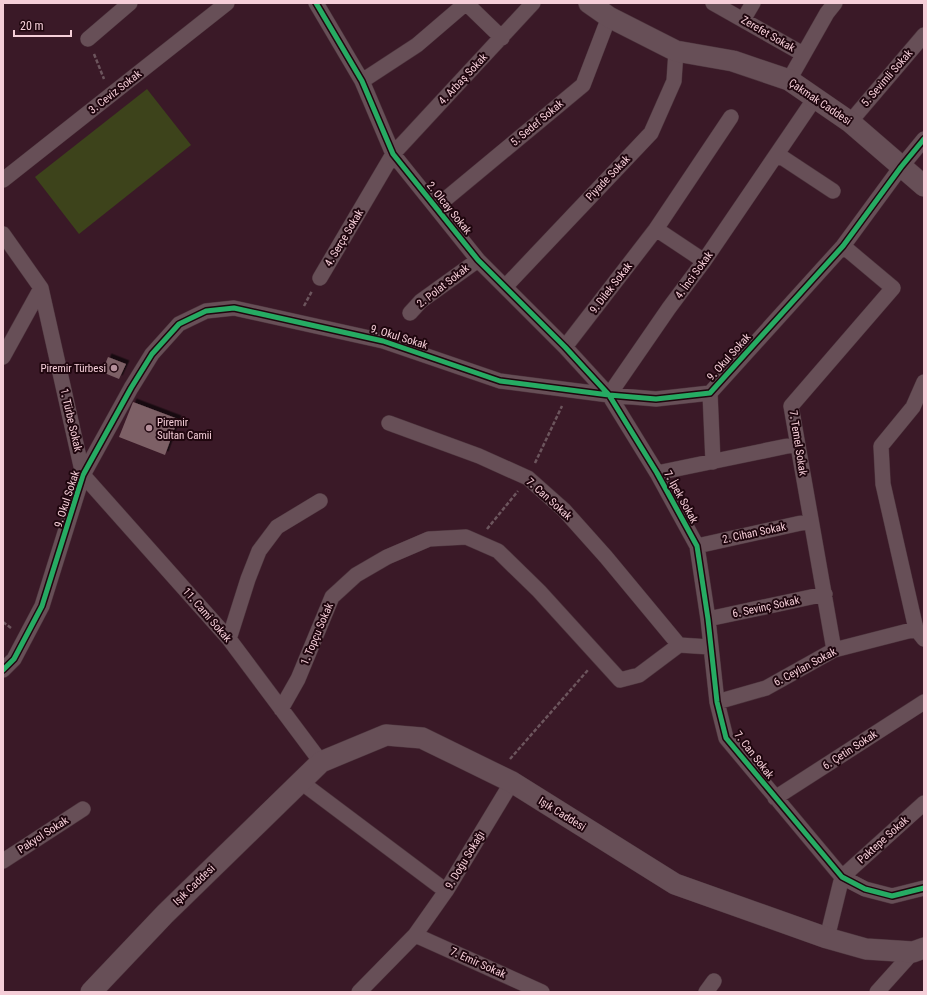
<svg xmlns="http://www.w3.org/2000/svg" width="927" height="995" font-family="'Roboto Condensed',sans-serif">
	<defs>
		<filter id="shadow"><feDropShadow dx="3.5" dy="-3.5" stdDeviation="0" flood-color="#0009"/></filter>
	</defs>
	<rect width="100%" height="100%" fill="#3a1927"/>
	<path fill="#3d431b" d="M147,89L191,145L79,234L35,177Z"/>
	<path fill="#7d6066" filter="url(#shadow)" d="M108,357L126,364L119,379L102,372Z
		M133,402L178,419L165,455L119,437Z"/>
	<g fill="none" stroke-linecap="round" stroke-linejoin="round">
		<defs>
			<path id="minor" d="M316,3L362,81L393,154L478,260L565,347L609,395L657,473L697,546L708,619L717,702L726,738L842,877L865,889L892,896L924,888
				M466,3L502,38
				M713,3L803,54
				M743,20L753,3
				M88,39L130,3
				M789,80L827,13L835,3
				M362,81L417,45L466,3
				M850,122L924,35
				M777,154L833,191
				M3,180L227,3
				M436,207L583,85L609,17
				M656,229L704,261
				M3,234L41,288L83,475L229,639L321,762
				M320,278L393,154L533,3
				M505,287L651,133L674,81L676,51
				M410,313L421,301L478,260
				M565,347L656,229L731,117
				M3,357L41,288
				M924,382L913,407L881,446L883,484L916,629L924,639
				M710,393L713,462
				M609,395L669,308L704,261L815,98
				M389,423L479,456L528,478L564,510L606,557L679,645L710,647
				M657,473L797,444
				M697,546L810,521
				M708,619L825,594
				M229,639L248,579L259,551L277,527L320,501
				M834,650L791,406L893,288L843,246
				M3,670L14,659L42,606L83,475L131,388L152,354L179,324L206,311L234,308L383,341L500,381L609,395L656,399L710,393L843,246L901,167L924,139
				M717,702L766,688L834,650L916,629
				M281,709L298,679L332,597L356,575L387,557L429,539L466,537L498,551L539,591L620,680L639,675L679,645
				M301,782L446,891
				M775,798L924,702
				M3,861L83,809
				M842,877L924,803
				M415,935L542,992
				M827,938L842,877
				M359,992L415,935L446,891L512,782
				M706,992L714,981
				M877,992L913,952"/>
			<path id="secondary" d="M589,3L609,17L676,51L733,61L789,80L850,122L924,186
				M91,992L165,914L321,762L386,735L422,738L512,782L675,884L827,938L866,949L913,952L924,948"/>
		</defs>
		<use href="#minor" stroke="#4d343d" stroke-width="16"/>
		<use href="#secondary" stroke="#4d343d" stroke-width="22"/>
		<path stroke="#6c555d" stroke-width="2.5" stroke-dasharray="4 2" stroke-linecap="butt" d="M94,54L104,79
			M304,306L312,291
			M535,463L562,406
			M487,529L518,491
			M3,622L11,628
			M510,759L588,670"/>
		<use href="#minor" stroke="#674f57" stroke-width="15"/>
		<use href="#secondary" stroke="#674f57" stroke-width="21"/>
		<defs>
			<path id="cycleway" d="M316,3L362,81L393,154L478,260L565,347L609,395L657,473L697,546L708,619L717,702L726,738L842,877L865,889L892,896L924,888
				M3,670L14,659L42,606L83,475L131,388L152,354L179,324L206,311L234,308L383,341L500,381L609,395L656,399L710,393L843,246L901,167L924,139"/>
		</defs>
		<use href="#cycleway" stroke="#1f060e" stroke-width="8"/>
		<use href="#cycleway" stroke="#26ab63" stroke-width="5"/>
	</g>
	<g fill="#b48f9a" stroke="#1f060e" stroke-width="1.5">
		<circle cx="114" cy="368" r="4"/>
		<circle cx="149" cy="428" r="4"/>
	</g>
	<g text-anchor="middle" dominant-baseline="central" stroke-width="4" stroke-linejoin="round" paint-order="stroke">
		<g font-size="11" fill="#f5ced8" stroke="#1f060e">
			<text transform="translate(768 34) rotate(30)">Zerefet Sokak</text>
			<text transform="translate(887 78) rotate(-49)">5. Sevimli Sokak</text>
			<text transform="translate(463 79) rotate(-47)">4. Arbaş Sokak</text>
			<text transform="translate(115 92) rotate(-38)">3. Ceviz Sokak</text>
			<text transform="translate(820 102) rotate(34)">Çakmak Caddesi</text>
			<text transform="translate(537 123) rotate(-40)">5. Sedef Sokak</text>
			<text transform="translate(608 178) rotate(-46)">Piyade Sokak</text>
			<text transform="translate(449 208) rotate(51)">2. Olcay Sokak</text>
			<text transform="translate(344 238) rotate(-59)">4. Serçe Sokak</text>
			<text transform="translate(694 275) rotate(-54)">4. İnci Sokak</text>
			<text transform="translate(443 286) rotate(-38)">2. Polat Sokak</text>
			<text transform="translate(611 288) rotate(-52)">9. Dilek Sokak</text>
			<text transform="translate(399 337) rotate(17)">9. Okul Sokak</text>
			<text transform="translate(729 357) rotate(-48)">9. Okul Sokak</text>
			<text transform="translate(71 420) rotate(77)">1. Türbe Sokak</text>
			<text transform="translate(798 443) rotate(81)">7. Temel Sokak</text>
			<text transform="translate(681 497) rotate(61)">7. İpek Sokak</text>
			<text transform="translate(67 499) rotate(-72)">9. Okul Sokak</text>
			<text transform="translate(549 499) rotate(42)">7. Can Sokak</text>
			<text transform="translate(754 533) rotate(-12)">2. Cihan Sokak</text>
			<text transform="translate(766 607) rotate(-12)">6. Sevinç Sokak</text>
			<text transform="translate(207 615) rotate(49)">11. Cami Sokak</text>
			<text transform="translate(317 634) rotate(-67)">1. Topçu Sokak</text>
			<text transform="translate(805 667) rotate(-28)">6. Ceylan Sokak</text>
			<text transform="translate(850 750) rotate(-33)">6. Çetin Sokak</text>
			<text transform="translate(754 755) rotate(52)">7. Can Sokak</text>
			<text transform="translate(562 814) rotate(32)">Işık Caddesi</text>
			<text transform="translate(43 835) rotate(-33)">Pakyol Sokak</text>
			<text transform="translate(883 840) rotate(-42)">Paktepe Sokak</text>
			<text transform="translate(465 860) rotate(-59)">9. Doğu Sokağı</text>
			<text transform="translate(194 885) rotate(-44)">Işık Caddesi</text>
			<text transform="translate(478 963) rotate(24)">7. Emir Sokak</text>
		</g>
		<g font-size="11" fill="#f5ced8" stroke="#1f060e" text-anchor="end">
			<text x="106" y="368">Piremir Türbesi</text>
			<text x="157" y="422" text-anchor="start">Piremir<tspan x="157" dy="13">Sultan Camii</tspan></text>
		</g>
	</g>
	<rect width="927" height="995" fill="none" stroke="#f5ced8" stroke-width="8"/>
	<path d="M14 30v6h57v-6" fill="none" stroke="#f5ced8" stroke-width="2"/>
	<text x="20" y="30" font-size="12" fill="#f5ced8" stroke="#1f060e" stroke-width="3" paint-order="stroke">20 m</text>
</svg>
